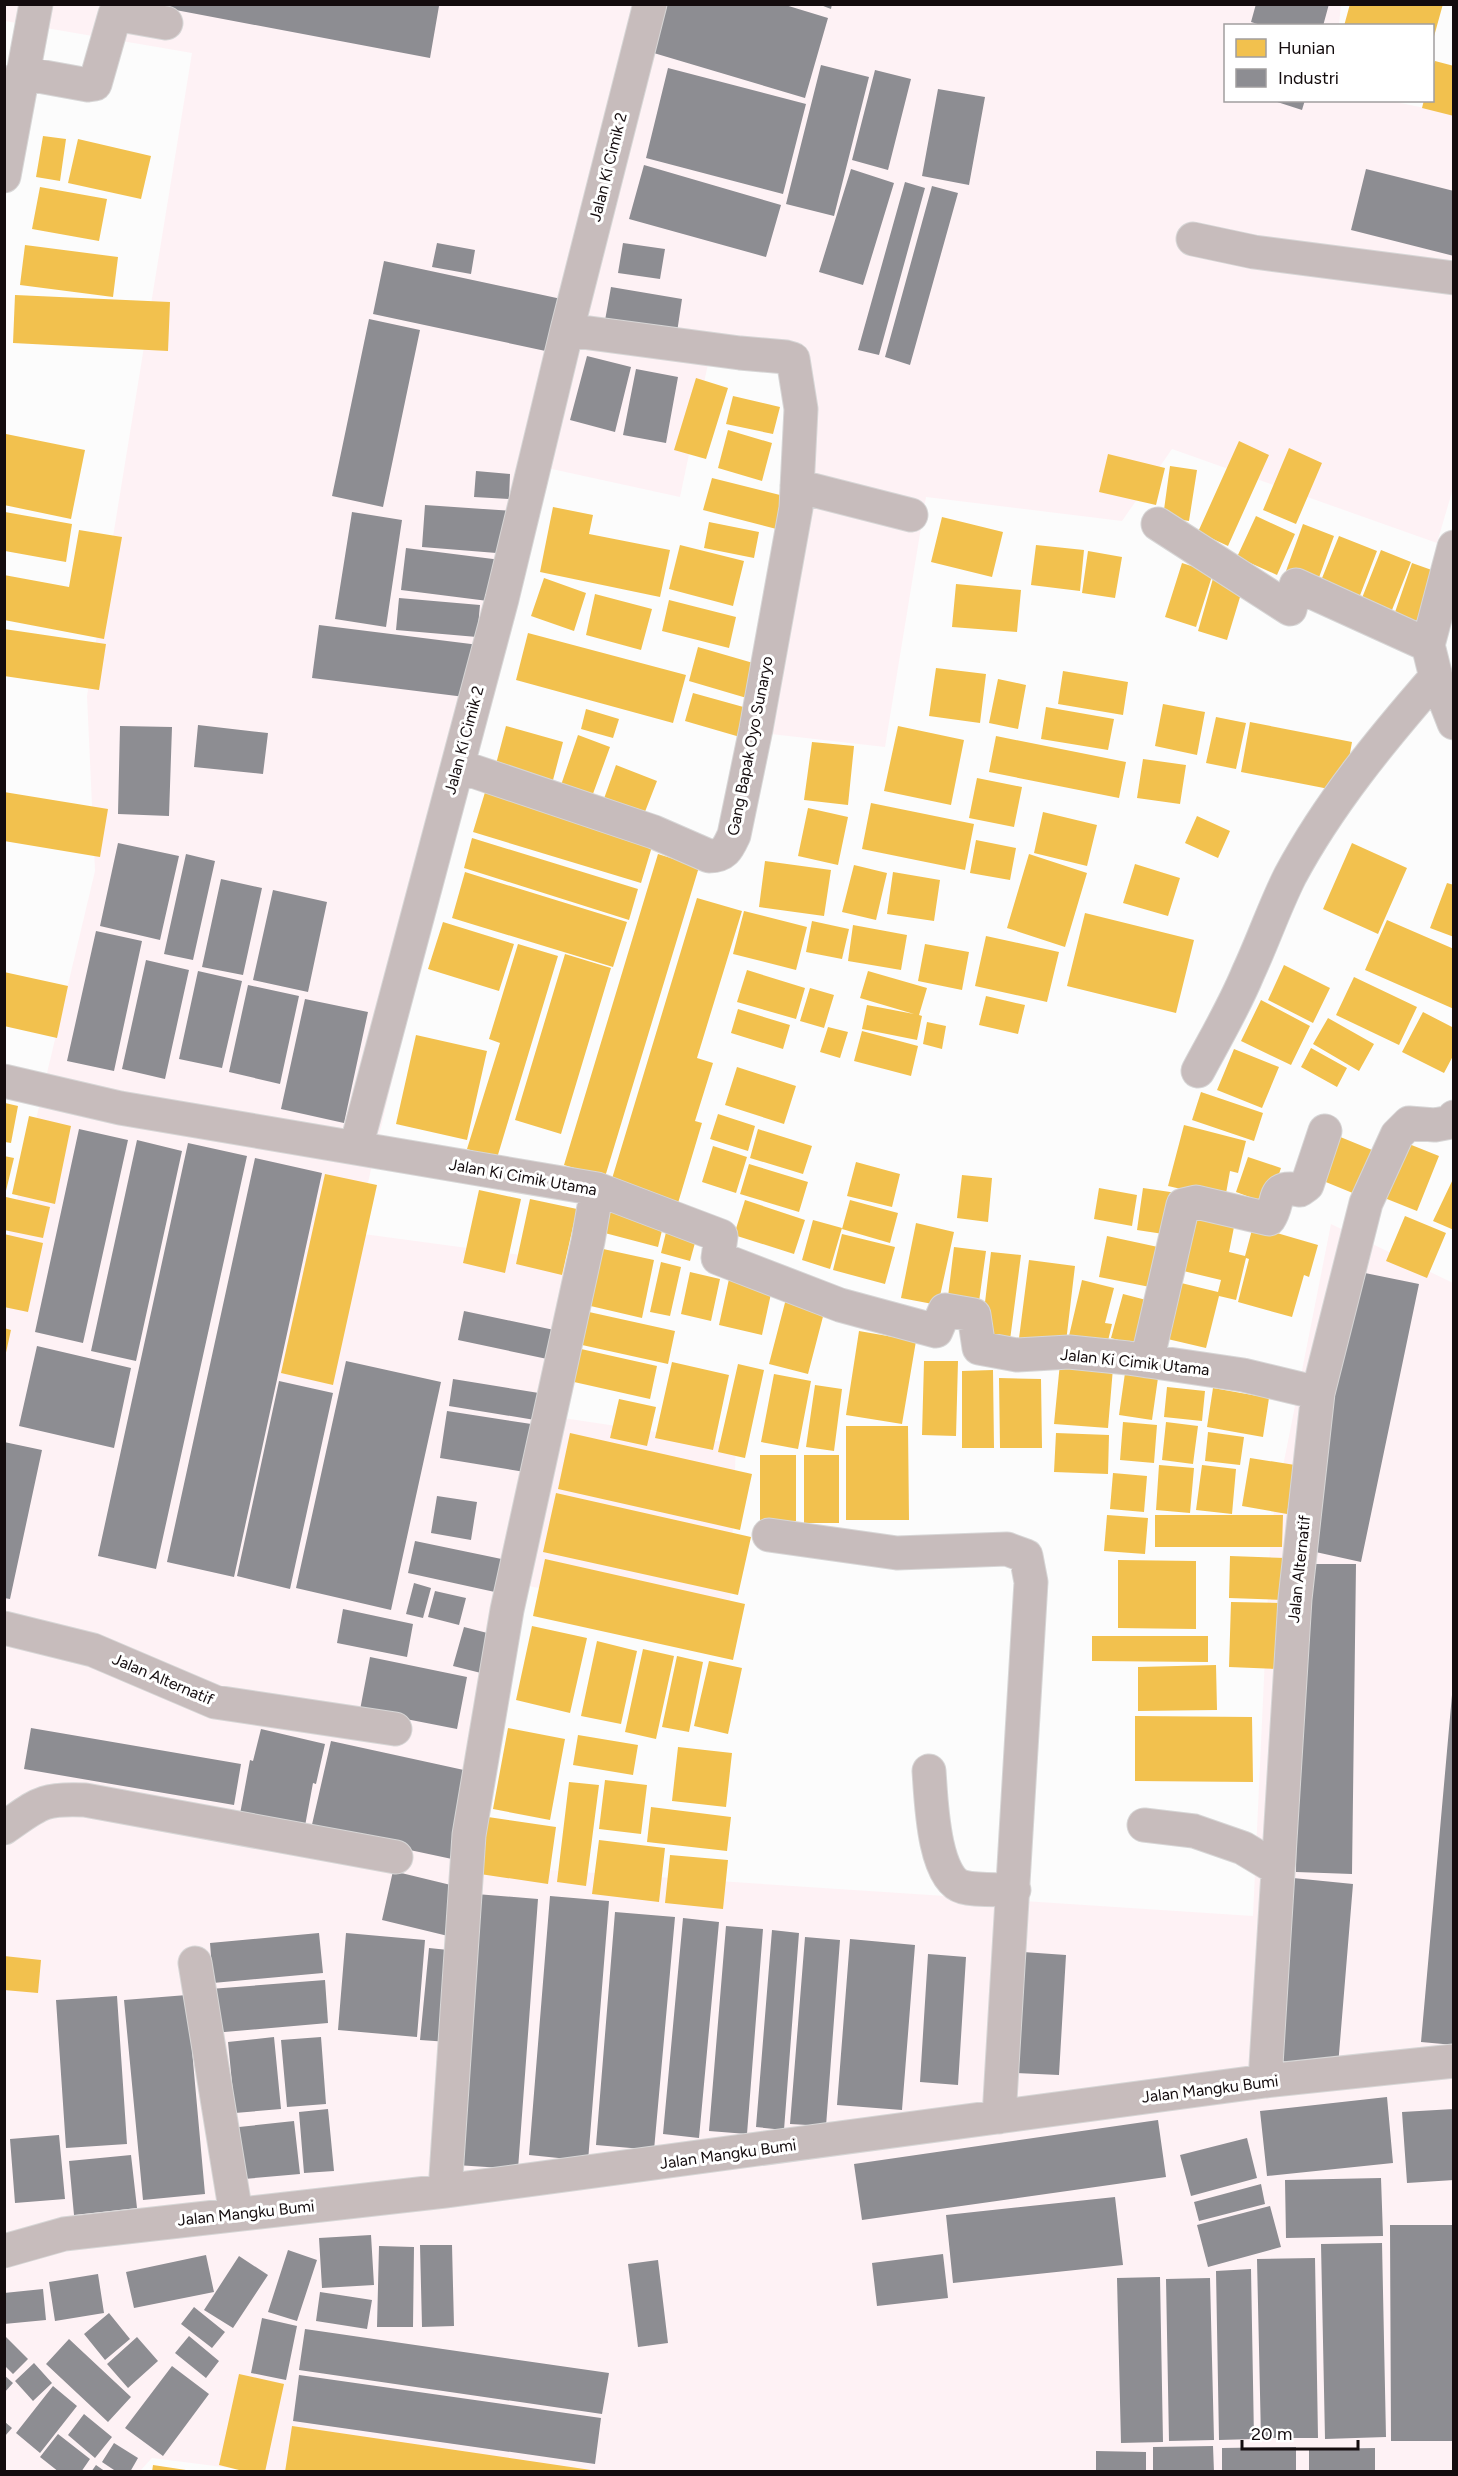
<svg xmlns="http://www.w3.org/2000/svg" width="1458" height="2476" font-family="Figtree,sans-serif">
	<rect width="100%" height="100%" fill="#fcfcfc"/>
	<path fill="#fef2f5" d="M4,5H1341L1339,25L1226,26V100L1391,101L1453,114L1454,485L1437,543L1172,449L1122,521L926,497L885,747L754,732L799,351L713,340L680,497L538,466L356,1233L580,1263L550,1416L736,1444L729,1627L514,1583L472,1865L1253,1916L1271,1527L1331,1224L1453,1283V2471L261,2472L152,2458L140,2471H5V1250L95,871L87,696L192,53L5,21Z"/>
	<path fill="#f2c14e" d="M1350,4H1443L1433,40L1432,26H1344Z
		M1435,61L1454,66V116L1422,108L1424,100H1432V70Z
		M43,136L66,139L60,181L36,177Z
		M78,139L151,156L141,199L68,183Z
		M40,187L107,199L99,241L32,229Z
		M25,245L118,257L113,297L20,285Z
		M15,295L170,302L168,351L13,343Z
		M696,378L728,388L706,459L674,450Z
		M733,396L780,407L773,434L726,424Z
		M728,430L772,443L762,481L718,468Z
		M6,434L85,450L71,519L4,505Z
		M1239,441L1269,455L1228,546L1198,532Z
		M1289,448L1322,463L1296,524L1263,510Z
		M1108,454L1165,468L1156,505L1099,492Z
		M1170,466L1197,470L1189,521L1163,517Z
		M712,478L792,498L784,531L703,510Z
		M553,507L593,515L589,534L670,550L660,597L540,572Z
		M5,512L72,524L66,562L5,551Z
		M1256,516L1295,534L1277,575L1237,557Z
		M942,517L1003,532L992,577L931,562Z
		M709,522L759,532L754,558L704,548Z
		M1303,524L1334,536L1317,583L1286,571Z
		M79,530L122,537L104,639L4,620V575L69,587Z
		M1339,536L1377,551L1359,598L1320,583Z
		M680,545L744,561L733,606L669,589Z
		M1036,545L1084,550L1080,591L1031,585Z
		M1381,550L1411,562L1390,615L1360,603Z
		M1088,551L1122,557L1115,598L1082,593Z
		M1182,563L1213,573L1196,627L1165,617Z
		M1412,563L1443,574L1423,628L1393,618Z
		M1214,575L1244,584L1227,640L1198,631Z
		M544,578L586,593L574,631L531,616Z
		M956,584L1021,590L1017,632L952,627Z
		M595,594L652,609L641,650L586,635Z
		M669,600L736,617L729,648L662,631Z
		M4,629L106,644L99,690L4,676Z
		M528,633L686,675L673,723L516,680Z
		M698,647L760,665L750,699L689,681Z
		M936,668L986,674L980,723L929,716Z
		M1063,671L1128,682L1123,715L1058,704Z
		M998,679L1026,685L1018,729L989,723Z
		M693,693L747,708L740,737L685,721Z
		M1163,704L1205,712L1197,755L1155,746Z
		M1046,707L1114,719L1108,750L1041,739Z
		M586,709L619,719L613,738L581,729Z
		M1216,717L1246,723L1236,769L1206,763Z
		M1250,722L1352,742L1345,781L1332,779L1329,789L1241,772Z
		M506,726L563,742L553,780L496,764Z
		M898,726L964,740L951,805L884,791Z
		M578,735L610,747L590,802L559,791Z
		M996,736L1126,762L1119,798L989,772Z
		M812,742L854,746L848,805L804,800Z
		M1143,759L1186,765L1180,804L1137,798Z
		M616,765L657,781L641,822L601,807Z
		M977,778L1022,787L1014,827L969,818Z
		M486,789L654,840L641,883L473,832Z
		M4,792L108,809L100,857L4,841Z
		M871,803L974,824L965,870L862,849Z
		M808,808L848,817L838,865L798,856Z
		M1043,812L1097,825L1087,866L1034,853Z
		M1197,816L1230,831L1218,858L1185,843Z
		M472,838L638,889L629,920L464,868Z
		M976,840L1016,848L1010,880L970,873Z
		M1352,843L1407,868L1378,934L1323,909Z
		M658,854L699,867L605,1177L564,1165Z
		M1029,854L1087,873L1065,947L1007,928Z
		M765,861L831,870L824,916L759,907Z
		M1135,864L1180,878L1168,916L1123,903Z
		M854,865L887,873L876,920L842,912Z
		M465,872L627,922L613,967L452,918Z
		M893,872L940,880L934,921L887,914Z
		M1447,883L1454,885V937L1430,928Z
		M697,898L742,911L697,1058L713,1063L695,1121L702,1123L678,1203L611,1182Z
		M744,911L807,927L796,970L733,954Z
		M1085,913L1194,940L1176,1013L1067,986Z
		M1387,920L1454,949V1009L1365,970Z
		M812,921L849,929L842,959L806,952Z
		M443,922L514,944L499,991L428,969Z
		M853,925L907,935L901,970L848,961Z
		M986,936L1059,952L1047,1002L975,986Z
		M518,944L558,956L497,1158L467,1149L500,1043L489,1039Z
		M925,944L969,952L962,990L918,981Z
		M565,954L611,968L561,1134L515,1120Z
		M1284,965L1330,988L1313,1023L1268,1000Z
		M747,970L805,988L796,1019L737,1002Z
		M868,971L927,988L919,1015L922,1016L917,1040L862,1029L867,1005L914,1014L860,998Z
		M4,972L68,986L57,1038L4,1026Z
		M1354,977L1417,1007L1399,1045L1336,1015Z
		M810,988L834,995L824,1028L800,1021Z
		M986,996L1025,1005L1018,1034L979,1025Z
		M1261,1000L1310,1026L1291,1065L1241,1041Z
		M738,1009L790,1025L783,1049L731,1033Z
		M1423,1012L1454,1028V1054L1444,1073L1402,1052Z
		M1328,1018L1374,1044L1359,1071L1313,1044Z
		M927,1022L946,1026L942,1049L923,1044Z
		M828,1027L848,1032L840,1058L820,1052Z
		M862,1031L918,1046L911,1076L854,1061Z
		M416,1035L487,1051L467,1140L396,1124Z
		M1311,1048L1347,1068L1337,1087L1301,1067Z
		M1234,1049L1279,1067L1262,1108L1217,1090Z
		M737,1067L796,1086L784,1124L725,1105Z
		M1201,1092L1263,1113L1254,1141L1192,1120Z
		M5,1103L18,1106L11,1143L5,1142Z
		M718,1114L755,1126L748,1151L710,1139Z
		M29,1116L71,1126L55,1204L12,1194Z
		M1184,1125L1246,1141L1238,1173L1230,1171L1225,1199L1168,1186Z
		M758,1129L812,1146L803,1174L750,1158Z
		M1333,1134L1377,1152L1360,1196L1316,1178Z
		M1404,1142L1439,1156L1417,1211L1382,1197Z
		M713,1146L747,1157L736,1193L702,1182Z
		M4,1156L14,1158L5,1195H4Z
		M1248,1157L1281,1168L1269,1204L1236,1192Z
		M856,1162L900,1174L892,1207L847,1196Z
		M749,1164L808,1182L799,1212L740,1194Z
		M325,1174L377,1185L333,1385L281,1373Z
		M962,1175L992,1178L988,1222L957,1218Z
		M1454,1177V1230L1433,1221Z
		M1099,1188L1137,1195L1132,1226L1094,1219Z
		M1143,1188L1177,1193L1170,1235L1137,1230Z
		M479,1190L521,1199L505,1273L463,1263Z
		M6,1197L50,1207L43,1238L4,1230Z
		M530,1199L577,1209L562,1275L516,1264Z
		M745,1200L805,1220L794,1254L734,1235Z
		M850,1200L898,1213L890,1243L842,1229Z
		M608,1204L665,1218L658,1247L601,1232Z
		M1187,1211L1235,1222L1229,1252L1245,1256L1253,1226L1318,1245L1309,1277L1304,1275L1292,1317L1238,1302L1249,1259L1246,1258L1236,1300L1219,1296L1206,1348L1159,1337L1173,1281L1218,1292L1221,1280L1175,1269Z
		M1405,1216L1446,1233L1427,1278L1386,1261Z
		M813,1220L842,1228L830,1269L802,1260Z
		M916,1223L954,1232L938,1305L901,1298Z
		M668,1224L698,1232L690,1261L661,1253Z
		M4,1234L43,1243L28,1312L4,1307Z
		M842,1234L895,1247L885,1284L833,1270Z
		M1107,1236L1158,1247L1150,1287L1099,1277Z
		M594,1247L654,1260L642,1318L582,1304Z
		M954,1247L986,1251L978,1309L947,1305Z
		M991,1252L1021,1255L1010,1340L981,1336Z
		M1029,1260L1075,1266L1066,1342L1018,1346Z
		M661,1262L681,1267L670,1316L650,1312Z
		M690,1272L720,1279L711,1321L681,1314Z
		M729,1279L772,1289L762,1335L719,1325Z
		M1082,1280L1114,1288L1105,1323L1112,1324L1107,1345L1069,1336Z
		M1123,1294L1154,1302L1142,1346L1111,1338Z
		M787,1295L826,1305L808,1374L769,1364Z
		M589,1312L675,1331L668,1364L582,1345Z
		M4,1328L11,1330L5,1357H4Z
		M859,1331L916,1341L902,1424L846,1415Z
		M581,1349L657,1366L650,1399L574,1382Z
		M924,1361H958L956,1436L922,1435Z
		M672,1362L729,1375L713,1450L655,1438Z
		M1060,1363L1113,1368L1108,1428L1054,1424Z
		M738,1364L764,1370L745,1458L718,1452Z
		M993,1370L994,1448H962V1371Z
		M1125,1373L1158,1378L1152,1420L1119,1415Z
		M774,1374L811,1381L798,1449L761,1442Z
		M999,1378L1041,1379L1042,1448H1000Z
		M815,1385L842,1389L834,1451L806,1447Z
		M1167,1387L1205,1391L1202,1421L1164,1417Z
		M1213,1388L1269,1398L1263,1437L1207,1427Z
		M619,1399L656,1407L647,1446L610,1438Z
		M1123,1422L1157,1425L1154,1463L1120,1460Z
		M1166,1422L1198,1426L1193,1464L1162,1460Z
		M846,1426H908L909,1520H846Z
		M1208,1432L1244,1437L1240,1465L1205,1461Z
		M570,1433L752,1474L740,1530L558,1489Z
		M1056,1433L1109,1435L1108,1474L1054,1472Z
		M760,1455H796V1521H760Z
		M804,1455H839V1523H804Z
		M1250,1458L1295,1465L1287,1514L1242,1506Z
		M1159,1465L1194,1468L1190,1513L1156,1510Z
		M1202,1465L1236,1469L1232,1514L1196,1510Z
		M1113,1473L1147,1476L1144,1512L1110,1509Z
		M556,1493L751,1537L738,1595L543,1552Z
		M1107,1515L1148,1518L1145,1554L1104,1551Z
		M1155,1515H1283L1282,1547H1155Z
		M1230,1556L1285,1558L1283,1600L1229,1598Z
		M545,1559L745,1604L733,1660L533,1616Z
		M1118,1560L1196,1561V1629L1118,1628Z
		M1231,1602L1280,1603L1279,1669L1229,1667Z
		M532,1626L587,1638L570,1713L516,1700Z
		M1092,1636H1208V1662L1092,1661Z
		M597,1641L637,1651L621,1724L581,1716Z
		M643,1649L674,1656L656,1739L625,1732Z
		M677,1656L703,1662L689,1732L662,1727Z
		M709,1661L742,1668L728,1734L694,1726Z
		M1216,1665L1217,1710L1138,1711V1667Z
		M1135,1716L1252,1717L1253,1782L1135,1781Z
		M508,1728L565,1739L550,1820L493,1809Z
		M578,1735L638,1745L633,1775L573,1765Z
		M678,1747L732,1753L726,1807L672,1801Z
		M605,1780L647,1785L641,1834L599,1829Z
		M569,1782L599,1785L586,1886L557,1882Z
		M651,1807L731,1817L727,1851L647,1842Z
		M488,1817L556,1827L548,1884L480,1874Z
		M599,1840L665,1848L659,1902L592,1894Z
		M670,1855L728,1860L723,1909L665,1903Z
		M4,1956L41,1960L38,1993L4,1990Z
		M239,2374L284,2384L265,2472H247L219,2465Z
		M292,2426L591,2470V2472H285Z
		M153,2465L186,2470V2472H152Z"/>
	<path fill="#8d8d92" d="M144,4H429L439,6L430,58Z
		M661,4H782L828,18L805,98L647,51Z
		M818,4H832L831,9Z
		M1256,4H1329L1323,26H1264L1251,22Z
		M821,65L869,77L834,216L786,204Z
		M668,68L806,104L783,194L646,158Z
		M875,70L911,79L888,170L852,160Z
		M938,89L985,97L969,185L922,176Z
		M1271,100H1305L1302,110Z
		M644,165L781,205L766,257L629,219Z
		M851,169L894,183L863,285L819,272Z
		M1366,169L1454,191V256L1351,230Z
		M905,182L925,188L879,355L858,350Z
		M932,186L958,193L910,365L885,357Z
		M437,243L475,250L471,274L432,267Z
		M623,243L665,249L660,279L618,273Z
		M384,261L566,300L555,353L373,314Z
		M611,287L682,299L676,339L604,326Z
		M369,319L420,330L383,507L332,496Z
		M587,356L631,367L615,432L570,420Z
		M636,369L678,377L666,443L623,435Z
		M476,471L510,474L509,499L474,497Z
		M425,505L512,511L509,554L422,547Z
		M352,512L402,520L386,627L335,619Z
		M406,548L501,560L496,602L401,590Z
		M399,598L480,605L477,637L396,630Z
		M319,625L479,645L473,698L312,678Z
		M198,725L268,733L263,774L194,767Z
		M120,726L172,727L169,816L118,814Z
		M118,843L179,856L160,940L100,926Z
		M186,854L215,861L193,960L164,954Z
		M221,879L262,888L243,975L202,967Z
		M273,890L327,902L308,992L253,980Z
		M96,931L142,941L114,1071L67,1061Z
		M146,960L189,970L165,1079L122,1069Z
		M198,971L242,981L222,1068L179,1059Z
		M248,985L299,996L280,1084L229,1072Z
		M305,999L368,1012L344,1123L281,1109Z
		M79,1129L128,1140L83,1343L35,1332Z
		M137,1140L182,1151L136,1361L91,1351Z
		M188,1143L247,1156L156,1569L98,1556Z
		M255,1158L322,1173L234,1577L167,1562Z
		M1360,1272L1419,1284L1361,1562L1302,1549Z
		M464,1311L559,1331L552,1360L458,1340Z
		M37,1346L131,1368L114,1448L19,1426Z
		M346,1361L441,1382L391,1610L296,1588Z
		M453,1379L545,1394L541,1421L449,1406Z
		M279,1381L333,1393L290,1589L237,1576Z
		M447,1411L538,1425L531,1473L440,1458Z
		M4,1442L42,1450L10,1599L4,1598Z
		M437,1496L477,1502L471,1540L431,1533Z
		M415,1541L511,1561L504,1594L408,1573Z
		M1300,1564H1356L1352,1874L1296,1872Z
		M414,1583L431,1588L423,1618L406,1614Z
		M435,1591L466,1598L459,1625L428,1617Z
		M343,1609L413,1624L407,1657L337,1643Z
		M464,1627L499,1636L489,1675L453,1666Z
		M370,1657L467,1677L457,1729L360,1710Z
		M1452,1695H1454V2045L1421,2042Z
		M31,1728L241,1764L234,1805L24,1769Z
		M261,1729L325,1744L316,1784L313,1783L305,1826L240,1814L250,1760L253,1761Z
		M331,1741L473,1772L452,1859L311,1829Z
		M393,1871L459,1887L448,1936L382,1920Z
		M1293,1878L1353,1884L1338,2066L1279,2061Z
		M476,1894L538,1899L518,2169L456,2165Z
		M550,1896L609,1901L588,2161L529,2155Z
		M615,1912L675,1917L654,2150L596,2145Z
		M683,1918L719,1922L699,2138L663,2134Z
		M726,1926L763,1929L747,2134L709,2131Z
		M772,1930L799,1933L784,2130L756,2127Z
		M319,1933L323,1973L213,1983L210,1943Z
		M346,1933L425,1940L417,2037L338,2030Z
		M805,1937L840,1940L826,2126L790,2124Z
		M850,1939L915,1945L902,2110L837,2105Z
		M429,1948L458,1951L449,2042L420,2040Z
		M1023,1952L1066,1955L1059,2075L1016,2073Z
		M928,1954L966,1957L958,2085L920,2082Z
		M325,1980L328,2023L213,2033L210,1989Z
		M187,1995L205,2194L143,2200L124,2000Z
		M117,1996L127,2144L66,2148L56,2000Z
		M274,2037L281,2109L235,2113L228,2042Z
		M321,2037L326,2104L287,2107L281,2040Z
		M1387,2097L1393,2163L1267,2176L1260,2111Z
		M328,2109L334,2171L304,2173L299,2112Z
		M1454,2109V2180L1407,2183L1402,2112Z
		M1158,2120L1166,2177L862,2220L854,2164Z
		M294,2121L300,2174L244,2179L239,2127Z
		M59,2135L65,2199L15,2203L10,2139Z
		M1247,2138L1257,2178L1191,2196L1180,2155Z
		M131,2155L137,2208L74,2215L69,2161Z
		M1381,2178L1383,2236L1286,2238L1285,2180Z
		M1261,2184L1265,2204L1199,2221L1194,2202Z
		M1115,2197L1123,2265L953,2283L946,2215Z
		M1270,2206L1281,2247L1208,2267L1197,2225Z
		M1390,2225H1454V2441H1391Z
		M371,2235L374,2285L322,2288L319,2238Z
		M1382,2243L1386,2437L1325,2439L1321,2244Z
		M420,2245H452L454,2326L422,2327Z
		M379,2246L414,2247L413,2327H377Z
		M288,2250L317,2260L297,2321L268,2312Z
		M943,2254L948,2298L877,2306L872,2263Z
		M206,2255L214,2292L134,2308L126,2272Z
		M239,2256L268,2275L233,2328L204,2310Z
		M1315,2258L1318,2438H1261L1257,2259Z
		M658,2260L668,2343L638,2347L628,2264Z
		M1251,2269L1254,2439L1219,2440L1216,2271Z
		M98,2274L104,2313L55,2321L49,2282Z
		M1160,2277L1163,2442L1121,2443L1117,2278Z
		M1210,2278L1214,2440L1169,2441L1166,2279Z
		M43,2289L46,2320L4,2324V2293Z
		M320,2292L372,2300L367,2329L316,2321Z
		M194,2307L225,2332L212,2348L181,2324Z
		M109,2313L130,2339L105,2360L84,2334Z
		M262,2318L297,2326L286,2380L251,2373Z
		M305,2329L609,2373L602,2414L299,2370Z
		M189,2336L219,2361L206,2378L175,2353Z
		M6,2337L28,2359L13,2374L4,2365Z
		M137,2337L158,2361L128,2388L107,2364Z
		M69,2339L131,2397L108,2422L46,2364Z
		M34,2363L52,2383L33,2401L15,2381Z
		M172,2366L209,2394L163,2456L125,2428Z
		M4,2375L13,2383L4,2393Z
		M299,2375L601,2418L595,2464L293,2421Z
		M53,2386L77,2406L40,2453L16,2433Z
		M84,2414L112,2437L95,2458L68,2435Z
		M5,2422L12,2428L5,2436Z
		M58,2434L90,2459L81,2472H59L40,2457Z
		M114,2443L138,2458L130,2472H117L102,2462Z
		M1213,2446L1214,2472H1153V2447Z
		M1296,2447V2472H1222V2448Z
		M1375,2448V2472H1309V2449Z
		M1096,2451L1146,2452V2472H1096Z
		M96,2465L106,2472H91Z"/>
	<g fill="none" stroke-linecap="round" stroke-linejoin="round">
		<defs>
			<path id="minor" d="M22,73L88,85L95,84L115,14L166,23
				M4,176L36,4
				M1193,239L1254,252L1454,278
				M567,330L650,4
				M797,486L911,515
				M1158,524L1290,609L1296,585L1428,645
				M1454,547L1428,645L1436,677L1454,723
				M1198,1071C1215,1039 1234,1007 1248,973C1263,941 1274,908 1290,876C1329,803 1382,739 1436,677
				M4,1081L120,1108L597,1189L721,1236L718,1258L840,1305L936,1331L945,1310L974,1315L979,1348L1017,1355L1069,1352L1128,1358L1243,1375L1318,1393
				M356,1147L502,599L567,330L740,353L786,357L793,359L801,409L796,508L756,729L734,835C728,848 725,856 709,856L654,832L458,766
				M1147,1361L1183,1205L1196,1202L1269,1219C1281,1201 1270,1184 1300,1190L1307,1185L1325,1131
				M769,1535L897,1553L1007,1549L1026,1556L1031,1582L999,2117
				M4,1628L93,1650L215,1702L395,1729
				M929,1771C931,1797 933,1879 963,1887C978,1891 998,1889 1014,1890
				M1144,1825L1194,1831L1243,1848L1278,1869
				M4,1828C39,1804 41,1798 85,1800L396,1857
				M195,1963L236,2214
				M1265,2081L1295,1599L1318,1393L1366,1203L1397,1135L1409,1123L1435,1125L1451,1122L1454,1117
				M445,2191L469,1835L507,1610L588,1241L597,1189
				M4,2251L64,2234L445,2191L1265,2081L1454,2061"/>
		</defs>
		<use href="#minor" stroke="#d7d6d6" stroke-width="35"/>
		<use href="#minor" stroke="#c7bcbc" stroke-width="33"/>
	</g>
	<g text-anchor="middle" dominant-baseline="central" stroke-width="6" stroke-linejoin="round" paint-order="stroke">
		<g font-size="16" fill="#140c0e" stroke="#fff">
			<text transform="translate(608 167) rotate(-76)">Jalan Ki Cimik 2</text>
			<text transform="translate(464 740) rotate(-75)">Jalan Ki Cimik 2</text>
			<text transform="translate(750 746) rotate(-79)">Gang Bapak Oyo Sunaryo</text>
			<text transform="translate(523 1177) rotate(10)">Jalan Ki Cimik Utama</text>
			<text transform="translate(1135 1362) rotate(6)">Jalan Ki Cimik Utama</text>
			<text transform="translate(1299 1569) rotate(-84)">Jalan Alternatif</text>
			<text transform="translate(163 1679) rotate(23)">Jalan Alternatif</text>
			<text transform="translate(1210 2089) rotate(-7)">Jalan Mangku Bumi</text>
			<text transform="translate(728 2154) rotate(-8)">Jalan Mangku Bumi</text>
			<text transform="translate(246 2213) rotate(-6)">Jalan Mangku Bumi</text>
		</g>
	</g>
	<rect width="1458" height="2476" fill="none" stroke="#140c0e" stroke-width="12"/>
	<rect x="1224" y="24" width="210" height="78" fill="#ffffff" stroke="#a19e9f" stroke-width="1.5"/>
	<rect x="1236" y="39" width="30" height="18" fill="#f2c14e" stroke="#a19e9f" stroke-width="1.5"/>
	<text x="1278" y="54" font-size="18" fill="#140c0e">Hunian</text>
	<rect x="1236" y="69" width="30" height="18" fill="#8d8d92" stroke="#a19e9f" stroke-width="1.5"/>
	<text x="1278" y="84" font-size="18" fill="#140c0e">Industri</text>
	<path d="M1242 2440v9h116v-9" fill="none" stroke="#140c0e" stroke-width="3"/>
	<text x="1251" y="2440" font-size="18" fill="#140c0e" stroke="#ffffff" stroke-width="4.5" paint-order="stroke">20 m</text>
</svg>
